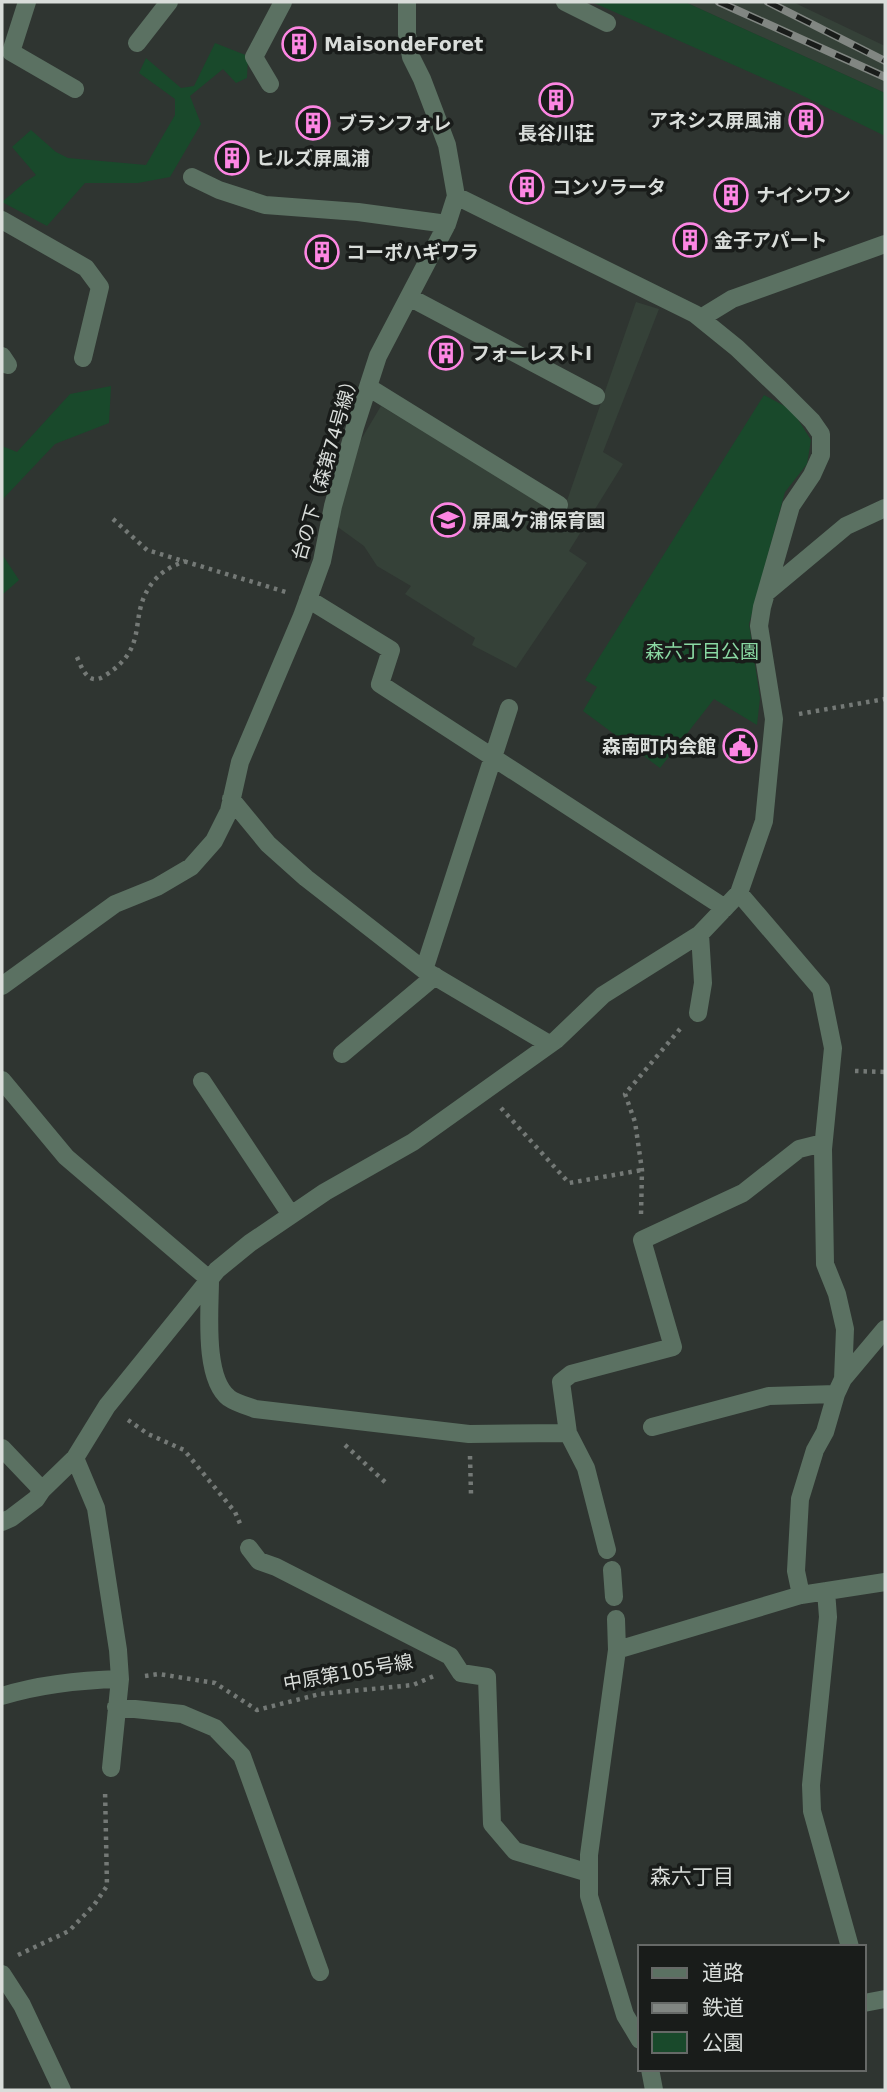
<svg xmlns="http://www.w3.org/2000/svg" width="887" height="2092" font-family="'DejaVu Sans','Noto Sans JP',sans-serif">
	<rect width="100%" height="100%" fill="#2f3531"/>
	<path fill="#354138" d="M685,2H793L885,46V93Z
		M636,302L659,309L603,452L623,464L569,551L587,563L516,668L472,645L475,638L405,594L411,586L377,566L364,546L335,525L356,448L381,406L562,515Z"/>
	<path fill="#19492b" d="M592,2H685L885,93V136L799,94Z
		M215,43L248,56L247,78L236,83L223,69L190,96L201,124L170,177L138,183H85L47,226L2,202L25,182L36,175L12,147L31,130L56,152L68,158L146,165L175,115V99L139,73L146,58L181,88L194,86Z
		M111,386L109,423L55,444L2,500V446L17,452L70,394Z
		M764,395L792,410L811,440L807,464L785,492L749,624L760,698L757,725L714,699L660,768L583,711L597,687L585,680Z
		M2,554L19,580L2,595Z"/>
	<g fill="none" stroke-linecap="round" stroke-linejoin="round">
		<path stroke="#747976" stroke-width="4.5" stroke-dasharray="3.5 5" stroke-linecap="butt" d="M113,519L147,550L286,592
			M77,657C83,671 89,687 106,675C152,645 126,616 153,582C162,571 172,566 185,561
			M799,714L885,699
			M855,1071L885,1072
			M501,1108L569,1183L642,1170
			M641,1214L642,1170L635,1122L625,1094L680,1029
			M128,1420L148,1434L184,1450L235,1512L241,1526
			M345,1445L385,1482
			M470,1456L471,1494
			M145,1676L159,1674L215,1683L257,1710L320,1694L413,1685L434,1676
			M18,1955L69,1931L94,1905L107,1886L105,1789"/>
		<path stroke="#5b7162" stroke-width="18" d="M27,2L11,52L75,89
			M565,2L607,23
			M137,43L169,2
			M270,84L254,57L283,2
			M192,177L219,190L265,205L358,212L447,224
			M2,220L86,268L100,287L83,358
			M409,297L596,396
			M701,318L732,299L885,244
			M2,356L8,365
			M368,387L559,505
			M767,592L846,526L885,508
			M308,599L391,650L380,684L725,908
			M231,799L268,844L306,878L424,970L549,1044
			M739,893L821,989L833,1048L823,1149L825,1264L837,1294L845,1329L843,1379L836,1394L825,1432L815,1450L800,1499L796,1571L801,1595
			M424,970L509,708
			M2,986L115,904L157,887L191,867L214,841L229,811L240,762L302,616L322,561L333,506L355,427L378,356L447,224L456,196L447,145L422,79L411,57L407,34V2
			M698,1013L703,983L700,934
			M342,1054L435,976
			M2,1080L66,1157L210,1280C210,1309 203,1378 229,1398C236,1403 247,1406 255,1409L469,1434L568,1433
			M202,1081L291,1215
			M843,1379L885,1329
			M652,1427L769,1396L836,1394
			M2,1448L42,1490
			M75,1458L96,1508L118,1650L120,1679L111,1768
			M2,1522L11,1518L36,1499L42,1490L75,1458L107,1406L217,1270L250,1243L325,1192L413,1142L556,1040L603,995L700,934L739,893L764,821L774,719L759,626L762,607L791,506L812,475L821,455V434L812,421L780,389L737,348L695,314L456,196
			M249,1548L259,1561L276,1567L450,1656L461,1673L487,1677L492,1824L515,1851L589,1873
			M607,1550L586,1468L568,1433L561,1382L571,1374L673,1347L642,1240L743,1193L799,1149L823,1143
			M612,1570L614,1597
			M826,1591L828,1617L811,1785L812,1811L850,1947
			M616,1619L617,1650L589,1855V1896L625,2015L640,2040
			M617,1650L801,1595L885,1582
			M2,1696C41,1684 79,1680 120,1679
			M116,1707L182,1714L215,1728L242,1756L320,1972
			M2,1974L22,2005L62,2090
			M864,2003L885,1999
			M650,2069L654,2090"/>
		<defs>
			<path id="rail" d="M719,2L885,77
				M768,2L885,61"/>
		</defs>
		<use href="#rail" stroke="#818682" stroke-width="8"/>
		<use href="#rail" stroke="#191c1a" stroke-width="5" stroke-dasharray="16" stroke-linecap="butt"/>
	</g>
	<defs>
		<symbol id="building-ring" viewBox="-11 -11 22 22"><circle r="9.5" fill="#191c1a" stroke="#fd86e3" stroke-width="1.5"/><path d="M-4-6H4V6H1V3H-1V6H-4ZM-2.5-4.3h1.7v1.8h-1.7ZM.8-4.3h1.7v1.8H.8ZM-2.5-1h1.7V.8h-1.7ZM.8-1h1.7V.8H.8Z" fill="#fd86e3"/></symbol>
		<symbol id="school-ring" viewBox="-11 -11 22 22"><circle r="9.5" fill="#191c1a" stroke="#fd86e3" stroke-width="1.5"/><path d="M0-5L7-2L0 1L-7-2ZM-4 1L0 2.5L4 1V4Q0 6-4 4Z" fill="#fd86e3"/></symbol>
		<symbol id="civic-ring" viewBox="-11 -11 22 22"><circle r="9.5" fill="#191c1a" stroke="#fd86e3" stroke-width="1.5"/><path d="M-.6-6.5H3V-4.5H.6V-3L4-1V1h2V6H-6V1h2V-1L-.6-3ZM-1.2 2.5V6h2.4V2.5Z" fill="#fd86e3"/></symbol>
	</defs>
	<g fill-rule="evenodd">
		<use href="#building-ring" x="280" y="25" width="38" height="38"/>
		<use href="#building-ring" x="537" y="81" width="38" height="38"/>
		<use href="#building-ring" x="787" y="101" width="38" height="38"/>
		<use href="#building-ring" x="294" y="104" width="38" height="38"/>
		<use href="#building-ring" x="213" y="139" width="38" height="38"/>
		<use href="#building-ring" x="508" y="168" width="38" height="38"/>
		<use href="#building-ring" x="712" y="176" width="38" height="38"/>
		<use href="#building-ring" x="671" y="221" width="38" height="38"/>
		<use href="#building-ring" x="303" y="233" width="38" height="38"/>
		<use href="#building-ring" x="427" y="334" width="38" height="38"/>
		<use href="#school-ring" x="429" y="501" width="38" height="38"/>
		<use href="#civic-ring" x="721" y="727" width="38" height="38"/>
	</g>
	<g text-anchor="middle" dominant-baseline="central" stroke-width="7" stroke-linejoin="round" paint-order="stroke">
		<g font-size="19" font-weight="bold" fill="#d9ddda" stroke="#191c1a" text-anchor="start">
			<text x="324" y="44">MaisondeForet</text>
			<text x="782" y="120" text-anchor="end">アネシス屏風浦</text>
			<text x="338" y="123">ブランフォレ</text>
			<text x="556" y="133" text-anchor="middle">長谷川荘</text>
			<text x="256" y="158">ヒルズ屏風浦</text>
			<text x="552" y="187">コンソラータ</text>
			<text x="756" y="195">ナインワン</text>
			<text x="714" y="240">金子アパート</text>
			<text x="346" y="252">コーポハギワラ</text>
			<text x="471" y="353">フォーレストⅠ</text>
			<text x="472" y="520">屏風ケ浦保育園</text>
			<text x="716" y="746" text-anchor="end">森南町内会館</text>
		</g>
		<g font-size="19" fill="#d9ddda" stroke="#191c1a">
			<text transform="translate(325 466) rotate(-74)">台の下（森第74号線）</text>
			<text transform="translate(348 1672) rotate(-10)">中原第105号線</text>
		</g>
		<g font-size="19" fill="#8ad9a3" stroke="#191c1a">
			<text x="702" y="651">森六丁目公園</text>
		</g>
		<g font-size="21" fill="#d9ddda" stroke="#191c1a">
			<text x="692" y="1877">森六丁目</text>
		</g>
	</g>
	<rect width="887" height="2092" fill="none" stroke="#d9ddda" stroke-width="7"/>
	<rect x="638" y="1945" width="228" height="126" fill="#191c1a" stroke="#666967" stroke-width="2"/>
	<rect x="652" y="1968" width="35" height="10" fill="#5b7162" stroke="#666967" stroke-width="2"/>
	<text x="702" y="1980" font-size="21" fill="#d9ddda">道路</text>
	<rect x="652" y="2003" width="35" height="10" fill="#818682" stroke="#666967" stroke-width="2"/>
	<text x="702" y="2015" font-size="21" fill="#d9ddda">鉄道</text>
	<rect x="652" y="2032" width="35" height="21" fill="#19492b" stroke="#666967" stroke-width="2"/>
	<text x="702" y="2050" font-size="21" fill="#d9ddda">公園</text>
</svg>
